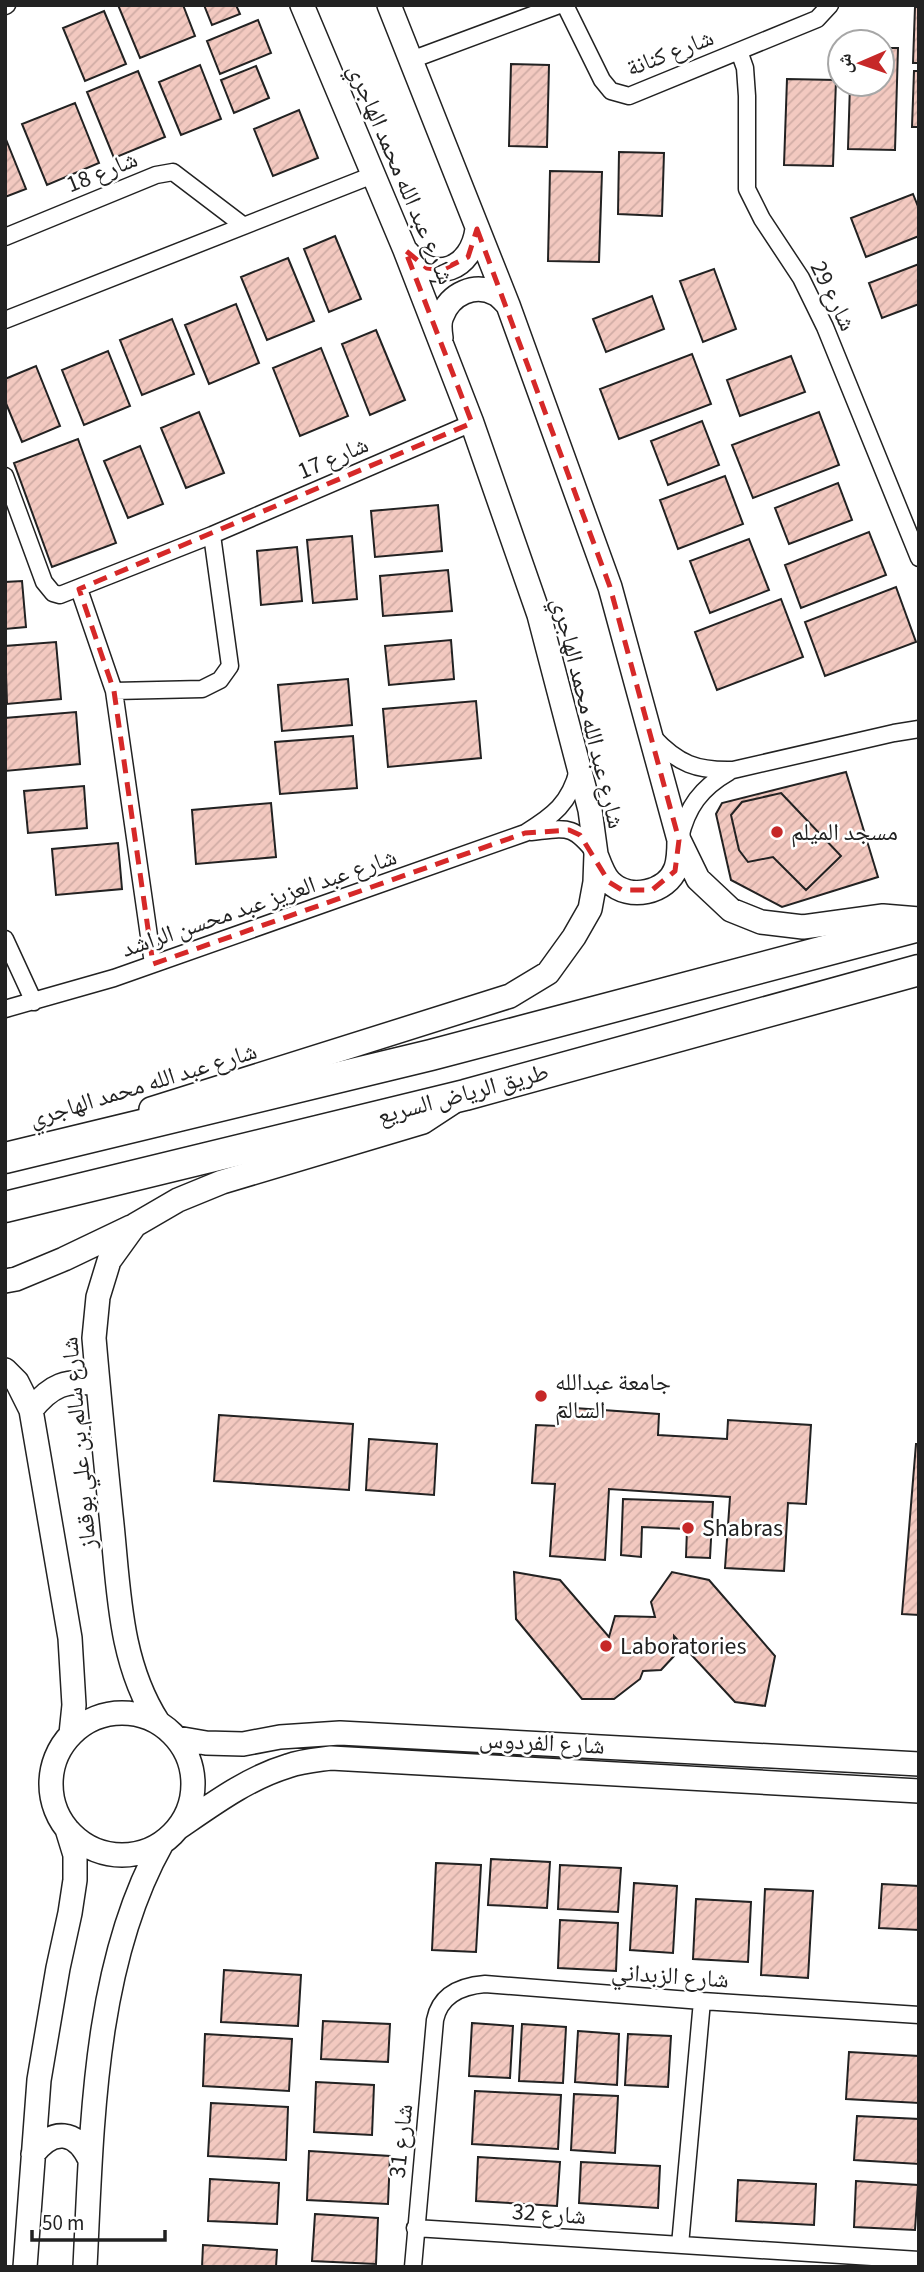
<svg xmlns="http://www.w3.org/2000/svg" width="924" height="2272" font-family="'Source Sans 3','Noto Naskh Arabic',sans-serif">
	<defs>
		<pattern id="building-hatch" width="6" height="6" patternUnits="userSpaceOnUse" patternTransform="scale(1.75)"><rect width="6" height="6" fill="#f3c9c0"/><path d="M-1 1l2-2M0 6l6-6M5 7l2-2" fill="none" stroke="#d0aca5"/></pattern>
	</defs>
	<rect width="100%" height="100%" fill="#fff"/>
	<path fill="url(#building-hatch)" stroke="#222" stroke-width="2" d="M118,5H183L195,36L140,58Z
		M204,5H236L240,14L212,25Z
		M915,7H919V63H913Z
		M104,11L126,64L85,81L63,28Z
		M258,20L271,53L220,74L207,41Z
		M882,48H898L895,150L848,149L850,84H882Z
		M511,64L549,65L547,147L509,146Z
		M200,65L221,119L181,135L159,82Z
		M256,66L269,98L234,113L221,80Z
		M138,71L165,137L114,158L87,92Z
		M914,71H919V127H912Z
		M787,79L836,80L833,166L784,165Z
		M75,103L99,163L47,185L22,124Z
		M299,110L318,158L273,176L254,129Z
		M5,137L26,189L5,197Z
		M619,152L664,153L662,216L618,214Z
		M550,171L602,172L599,262L548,261Z
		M913,194L919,209V236L866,257L851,218Z
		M335,236L361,299L329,312L304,249Z
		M288,258L314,321L267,340L241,277Z
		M919,264V304L882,318L869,283Z
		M714,269L736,329L703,342L680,281Z
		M652,296L664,329L606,352L593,319Z
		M236,304L259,363L209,384L185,325Z
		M172,319L194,374L142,395L120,340Z
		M376,330L405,400L370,415L342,344Z
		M321,348L348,416L300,436L273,368Z
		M108,351L130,406L84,425L62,370Z
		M692,354L711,404L619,439L600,389Z
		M791,356L805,392L740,416L727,380Z
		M36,366L60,426L22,442L5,401V379Z
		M199,412L224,473L186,488L161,428Z
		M819,412L839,465L753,498L732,445Z
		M702,421L719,465L668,485L651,441Z
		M78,439L116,543L52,567L14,463Z
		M140,446L163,504L128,518L104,461Z
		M725,476L743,524L678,549L660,500Z
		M838,483L852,520L789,544L775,508Z
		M438,505L442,551L375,557L371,511Z
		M869,532L886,575L801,608L785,565Z
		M352,536L357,599L313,603L307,540Z
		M749,539L769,590L710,613L690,561Z
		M297,547L302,601L261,605L257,551Z
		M448,570L452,611L383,616L380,576Z
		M22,581L26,627L5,629V582Z
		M896,587L916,642L825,676L805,622Z
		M781,599L803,657L717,690L695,632Z
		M451,640L454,679L389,685L385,646Z
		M56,642L61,699L7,704L5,646Z
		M348,679L352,725L282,731L278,685Z
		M476,701L481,758L388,767L383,709Z
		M76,712L80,764L5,771V718Z
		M353,736L357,788L280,794L275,742Z
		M846,772L878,877L782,907L731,880L716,814L722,803Z
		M84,786L87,828L28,833L24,791Z
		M781,793L841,856L806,890L773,857L748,862L739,850L731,815L742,802Z
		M271,803L276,857L196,864L192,810Z
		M118,843L122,889L56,895L52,849Z
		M560,1407L659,1414L658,1435L727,1439L728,1420L811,1425L806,1504L788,1503L784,1571L725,1568L730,1497L609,1489L605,1560L550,1556L555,1484L532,1483L536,1425L558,1426Z
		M219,1415L353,1424L349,1490L214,1481Z
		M369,1439L437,1444L434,1495L366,1490Z
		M916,1444H919V1615L902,1614Z
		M623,1499L713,1502L710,1558L686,1557L687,1529L642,1527L641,1557L621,1555Z
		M514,1572L560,1580L609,1637L615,1616L655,1617L651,1602L672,1572L709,1580L775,1656L765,1706L735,1702L674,1636V1656L661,1670L643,1671L640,1679L614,1699H582L516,1619Z
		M491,1859L550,1862L547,1908L488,1905Z
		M436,1863L481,1865L476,1952L432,1950Z
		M560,1865L621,1868L618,1912L558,1909Z
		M634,1883L677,1886L673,1953L630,1950Z
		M882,1884L919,1886V1930L879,1928Z
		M765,1889L813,1891L808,1978L761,1975Z
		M696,1899L751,1902L748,1962L693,1959Z
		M560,1920L618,1923L616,1971L558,1968Z
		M224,1970L301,1975L298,2026L221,2022Z
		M323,2021L390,2024L388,2062L321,2059Z
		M472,2023L513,2026L510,2078L469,2076Z
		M522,2024L566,2027L563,2083L519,2081Z
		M578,2031L619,2034L617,2085L575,2082Z
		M205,2034L292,2039L289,2091L203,2086Z
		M628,2034L671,2036L668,2087L625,2085Z
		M849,2052L919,2056V2103L846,2099Z
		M316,2082L374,2085L372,2135L314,2132Z
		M475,2091L561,2095L558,2149L472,2144Z
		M574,2094L618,2096L615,2153L571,2150Z
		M211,2103L288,2107L286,2160L208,2156Z
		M857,2116L919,2119V2164L854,2160Z
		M309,2151L390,2156L388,2204L307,2200Z
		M478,2157L560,2162L557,2206L476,2201Z
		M581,2162L660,2166L658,2208L579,2203Z
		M210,2179L279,2183L277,2224L208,2221Z
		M738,2180L816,2184L814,2225L736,2221Z
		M856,2181L918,2185L915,2230L854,2227Z
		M315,2214L378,2218L376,2264L312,2261Z
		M203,2245L277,2250L276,2267H202Z"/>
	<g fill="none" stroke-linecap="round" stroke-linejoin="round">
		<defs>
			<path id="street" d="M565,5L602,80L611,91L629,96L817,19L830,5
				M5,6L7,5
				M739,51L745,68L747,96V189L762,219L801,278L825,327L919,558
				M411,60L559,5
				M5,237L156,175L173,172L244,226
				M5,320L373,175
				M5,476L44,582L53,593L60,595L212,535L472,423
				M79,589L114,691L153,964
				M114,691L202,689L220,680L230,666L212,535
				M653,737C678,764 697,771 733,770L894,733L919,729
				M531,832C568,828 572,824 596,854
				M680,838C687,807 701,788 729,772
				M5,939L34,1002
				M5,1009L114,978L525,833C553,816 570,803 578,770
				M415,2228L919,2260
				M680,2245L702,2001
				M413,2267L435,2020C440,1995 461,1986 485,1984L702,2001L919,2015"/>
			<path id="secondary" d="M389,5L508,305L610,587L679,840L698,879L731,910L761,922L803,927L883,916L919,919
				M407,252C434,285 472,269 477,229
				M441,338C440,331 439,322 442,316C450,294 475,282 496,294C500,296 504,301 508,305
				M597,857C600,865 604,876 610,882C629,901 667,893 676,868C679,859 679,850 679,840
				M151,1109L510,996L548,973L574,937L590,909L595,882L596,854L590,810L539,615L472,423L405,250L302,5
				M5,1281L16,1279L64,1259L131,1227
				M5,1370L17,1382L31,1410L70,1638L74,1705L71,1734
				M31,1410C51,1385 66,1379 98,1384
				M51 1784a71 71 0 1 1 142 0a71 71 0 1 1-142 0Z
				M158,1722C118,1660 119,1586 111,1515C105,1456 99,1397 94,1338L98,1297L109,1261L135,1225L178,1200L222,1182L423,1122L452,1103
				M177,1738L206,1743L243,1744L280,1737L340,1733L919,1764
				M178,1828C213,1804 248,1778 288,1766C302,1761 317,1760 331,1758L919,1791
				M33,2154C53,2128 76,2130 90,2160
				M25,2267L39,2080L58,1968L70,1913L75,1880V1855L67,1829
				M85,2267C92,2129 93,1965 162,1843"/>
			<path id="highway" d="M5,1158L431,1055L919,926
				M5,1207L465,1095L919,970"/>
		</defs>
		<use href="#street" stroke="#222" stroke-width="19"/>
		<use href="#secondary" stroke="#222" stroke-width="26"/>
		<use href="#highway" stroke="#222" stroke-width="33"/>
		<use href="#street" stroke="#fff" stroke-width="16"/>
		<use href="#secondary" stroke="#fff" stroke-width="23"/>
		<use href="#highway" stroke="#fff" stroke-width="30"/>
	</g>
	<path fill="none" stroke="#d62828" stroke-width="5" stroke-dasharray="14 9" stroke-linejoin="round" d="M477,229L610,587L679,840L675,871L652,890H622L609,882L580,835L569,830L525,833L153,964L114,691L79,589L472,423L405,250L427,268L442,270L468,257Z"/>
	<g fill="#c62828" stroke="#fff" stroke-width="2.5">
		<circle cx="777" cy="832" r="7"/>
		<circle cx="541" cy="1396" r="7"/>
		<circle cx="688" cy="1528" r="7"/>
		<circle cx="606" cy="1646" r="7"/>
	</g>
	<g text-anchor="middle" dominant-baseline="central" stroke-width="5" stroke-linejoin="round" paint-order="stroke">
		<g font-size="24" fill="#222" stroke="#fff">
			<text transform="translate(670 53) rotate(-21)">شارع كنانة</text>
			<text transform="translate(102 172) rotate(-22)">شارع 18</text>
			<text transform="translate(401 174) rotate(67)">شارع عبد الله محمد الهاجري</text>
			<text transform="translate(833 296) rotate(64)">شارع 29</text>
			<text transform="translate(333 458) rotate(-23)">شارع 17</text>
			<text transform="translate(588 713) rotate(76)">شارع عبد الله محمد الهاجري</text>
			<text transform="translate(259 903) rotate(-19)">شارع عبد العزيز عبد محسن الراشد</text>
			<text transform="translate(143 1085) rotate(-17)">شارع عبد الله محمد الهاجري</text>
			<text transform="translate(463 1094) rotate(-15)">طريق الرياض السريع</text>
			<text transform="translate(79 1443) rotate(-95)">شارع سالم بن علي بوقماز</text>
			<text transform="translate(542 1743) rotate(3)">شارع الفردوس</text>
			<text transform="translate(670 1976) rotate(4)">شارع الزبداني</text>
			<text transform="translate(401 2141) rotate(-84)">شارع 31</text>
			<text transform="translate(549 2214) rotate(4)">شارع 32</text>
		</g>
		<g font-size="24" fill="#222" stroke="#fff" text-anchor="start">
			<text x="791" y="832">مسجد الميلم</text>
			<text x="555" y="1382">جامعة عبدالله<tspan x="555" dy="28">السالم</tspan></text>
			<text x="702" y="1528">Shabras</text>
			<text x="620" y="1646">Laboratories</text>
		</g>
	</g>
	<rect width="924" height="2272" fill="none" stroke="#222222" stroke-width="14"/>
	<g transform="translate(861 63) rotate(268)"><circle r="33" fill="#ffffff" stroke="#a7a7a7" stroke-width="2"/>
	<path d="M0-5L12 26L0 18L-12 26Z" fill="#c62828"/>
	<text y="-10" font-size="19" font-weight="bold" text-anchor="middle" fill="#222222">ش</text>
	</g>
	<path d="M32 2230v10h133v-10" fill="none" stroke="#222222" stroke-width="3.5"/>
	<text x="42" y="2230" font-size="21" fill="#222222" stroke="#ffffff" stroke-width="5" paint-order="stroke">50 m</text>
</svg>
